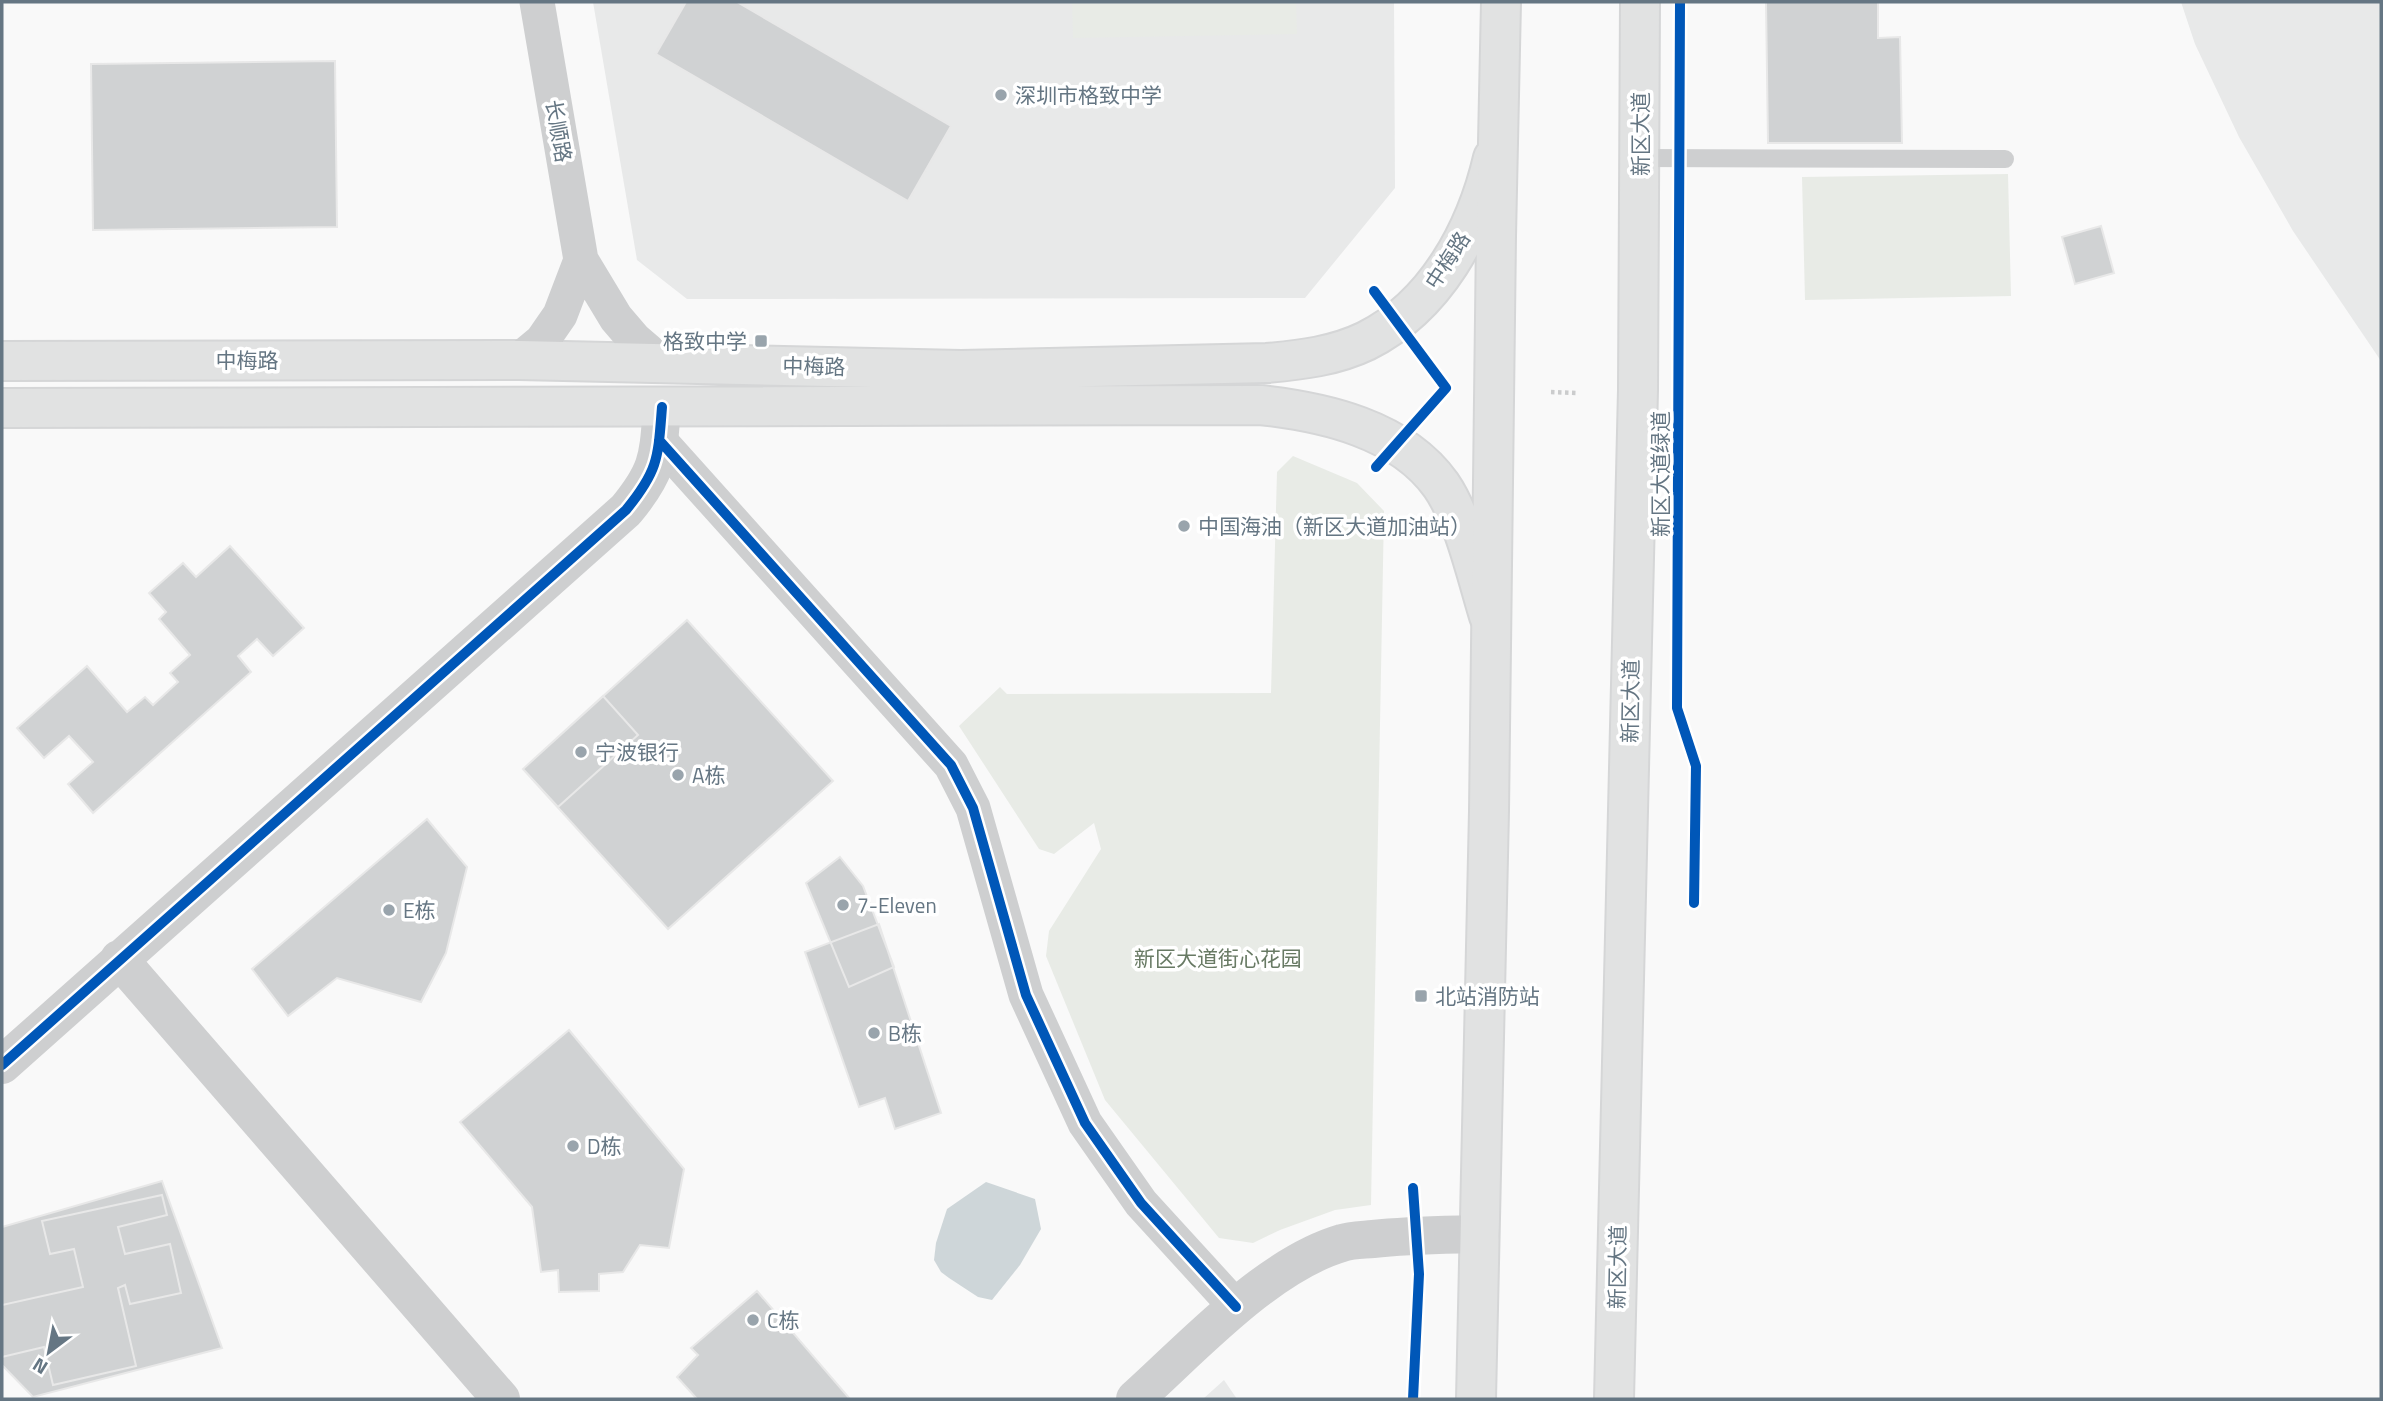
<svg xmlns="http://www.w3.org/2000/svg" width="2383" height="1401" font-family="'Titillium Web','Noto Sans SC',sans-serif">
	<rect width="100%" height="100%" fill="#f9f9f9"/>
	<path fill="#e8e9e9" d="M593,2H1394L1395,188L1305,298L687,299L637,260Z
		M2181,2H2381V361L2293,231L2239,137L2195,44Z
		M1224,1380L1237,1399H1203Z"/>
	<path fill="#e8ebe6" d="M1072,2H1296L1297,34L1073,38Z
		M2008,174L2011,296L1805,300L1802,177Z
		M1293,456L1357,483L1384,511L1371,1205L1335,1210L1280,1230L1253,1243L1219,1238L1105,1100L1046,956L1049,931L1101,849L1094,823L1054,854L1039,849L959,726L1000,687L1007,694L1271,693L1277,472Z"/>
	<path fill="#ced6d9" d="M986,1182L1035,1199L1041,1229L1020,1265L992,1300L978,1297L949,1278L941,1272L934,1260L936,1243L947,1209Z"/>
	<path fill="#d0d2d3" stroke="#e8e8e8" stroke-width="2" d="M686,2H737L951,126L908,201L656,54Z
		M1766,2H1878V38L1900,37L1902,143H1768Z
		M335,61L337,227L93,230L91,64Z
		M2101,226L2114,273L2075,284L2062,237Z
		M230,546L304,628L273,656L257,639L238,656L251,672L93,813L68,784L93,762L69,736L44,758L17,728L87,666L127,712L145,697L153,705L178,682L170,673L190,655L159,619L166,612L149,593L183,563L196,577Z
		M687,620L833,781L668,929L523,769Z
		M603,696L638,735L558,807L523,769Z
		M427,819L467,867L446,953L421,1002L337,978L288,1016L252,969Z
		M840,857L863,886L894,967L849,987L806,883Z
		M879,924L941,1113L895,1129L885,1098L859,1107L805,952Z
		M569,1030L684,1169L669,1248L640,1245L623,1272L599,1274V1291L559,1292L558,1270L541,1272L532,1207L460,1122Z
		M162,1181L222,1348L33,1397L2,1365V1227Z
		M162,1195L167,1215L118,1227L125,1254L170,1244L181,1293L130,1304L125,1285L118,1288L136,1366L53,1385L44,1347L2,1357V1305L83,1287L74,1249L50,1254L42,1221Z
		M757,1291L850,1399H697L677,1377L698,1355L691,1348Z"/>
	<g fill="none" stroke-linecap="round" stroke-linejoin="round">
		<defs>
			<path id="secondary" d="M2,361L519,360L961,370L1267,363C1301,360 1335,356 1366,341C1436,306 1476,231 1493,158
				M2,408L1260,405C1324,412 1401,429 1441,485C1464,518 1477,577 1489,616"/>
			<path id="primary" d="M1476,1399L1489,811L1496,236L1501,2
				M1614,1399L1638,390L1640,2"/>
		</defs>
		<use href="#secondary" stroke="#d5d6d7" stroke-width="42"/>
		<use href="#primary" stroke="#d5d6d7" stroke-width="42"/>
		<path stroke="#cbcccd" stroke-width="4.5" stroke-dasharray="3.5 3.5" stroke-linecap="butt" d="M1420,353L1446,388L1423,414
			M1551,392L1578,393"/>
		<path stroke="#cecfd0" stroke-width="18" d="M1640,158L2005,159"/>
		<path stroke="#cecfd0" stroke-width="35" d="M537,2L581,260L616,318L634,339L662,363
			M519,360L542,341L560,315L581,260
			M659,440L951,765L973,808L1026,995L1085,1123L1141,1203L1236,1307"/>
		<path stroke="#cecfd0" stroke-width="38" d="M119,959L501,1399
			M2,1065L626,510C659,470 658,457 662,407
			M1135,1399C1193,1347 1267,1265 1342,1243C1351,1240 1363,1240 1373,1239C1409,1235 1444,1235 1480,1234"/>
		<use href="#secondary" stroke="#e1e2e2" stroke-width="38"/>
		<use href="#primary" stroke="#e1e2e2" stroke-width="38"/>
		<defs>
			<path id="cycleway" d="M1680,2L1677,708L1696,766L1694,903
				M1374,291L1446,388L1376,467
				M659,440L951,765L973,808L1026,995L1085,1123L1141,1203L1236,1307
				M2,1065L626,510C659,470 658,457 662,407
				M1413,1188L1419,1274L1413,1399"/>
		</defs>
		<use href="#cycleway" stroke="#fff" stroke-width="15"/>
		<use href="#cycleway" stroke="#0057b8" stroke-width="10"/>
	</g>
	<g fill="#99a4ac" stroke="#fff" stroke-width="2.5">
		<circle cx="1001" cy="95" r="7"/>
		<rect x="754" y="334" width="14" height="14" rx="3.5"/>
		<circle cx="1184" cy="526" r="7"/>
		<circle cx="581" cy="752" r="7"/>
		<circle cx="678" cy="775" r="7"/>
		<circle cx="843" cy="905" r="7"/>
		<circle cx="389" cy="910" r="7"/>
		<rect x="1414" y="989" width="14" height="14" rx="3.5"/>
		<circle cx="874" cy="1033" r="7"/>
		<circle cx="573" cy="1146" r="7"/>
		<circle cx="753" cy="1320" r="7"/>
	</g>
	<g text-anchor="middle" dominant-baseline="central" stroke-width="7" stroke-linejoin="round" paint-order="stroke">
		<g font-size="21" fill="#657683" stroke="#fff" text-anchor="start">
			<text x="1015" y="95">深圳市格致中学</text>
			<text x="747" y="341" text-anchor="end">格致中学</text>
			<text x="1198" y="526">中国海油（新区大道加油站）</text>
			<text x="595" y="752">宁波银行</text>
			<text x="692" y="775">A栋</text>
			<text x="857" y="905">7-Eleven</text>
			<text x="403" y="910">E栋</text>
			<text x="1435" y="996">北站消防站</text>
			<text x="888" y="1033">B栋</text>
			<text x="587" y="1146">D栋</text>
			<text x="767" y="1320">C栋</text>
		</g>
		<g font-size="21" fill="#657683" stroke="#fff">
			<text transform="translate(559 131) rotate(80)">长顺路</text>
			<text transform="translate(1640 134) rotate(-90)">新区大道</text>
			<text transform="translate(1447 260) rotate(-57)">中梅路</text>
			<text x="247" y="360">中梅路</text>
			<text transform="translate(814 366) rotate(1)">中梅路</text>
			<text transform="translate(1660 474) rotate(-90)">新区大道绿道</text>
			<text transform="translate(1630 701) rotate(-89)">新区大道</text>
			<text transform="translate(1617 1267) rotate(-89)">新区大道</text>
		</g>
		<g font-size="21" fill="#687a64" stroke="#fff">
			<text x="1218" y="958">新区大道街心花园</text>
		</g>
	</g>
	<rect width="2383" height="1401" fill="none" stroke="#657683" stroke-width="7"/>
	<g transform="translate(49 1352) rotate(212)" stroke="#ffffff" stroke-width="5" paint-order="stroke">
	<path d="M0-5L12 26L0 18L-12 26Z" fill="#657683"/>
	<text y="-10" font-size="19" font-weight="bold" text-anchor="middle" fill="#657683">N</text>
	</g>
</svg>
